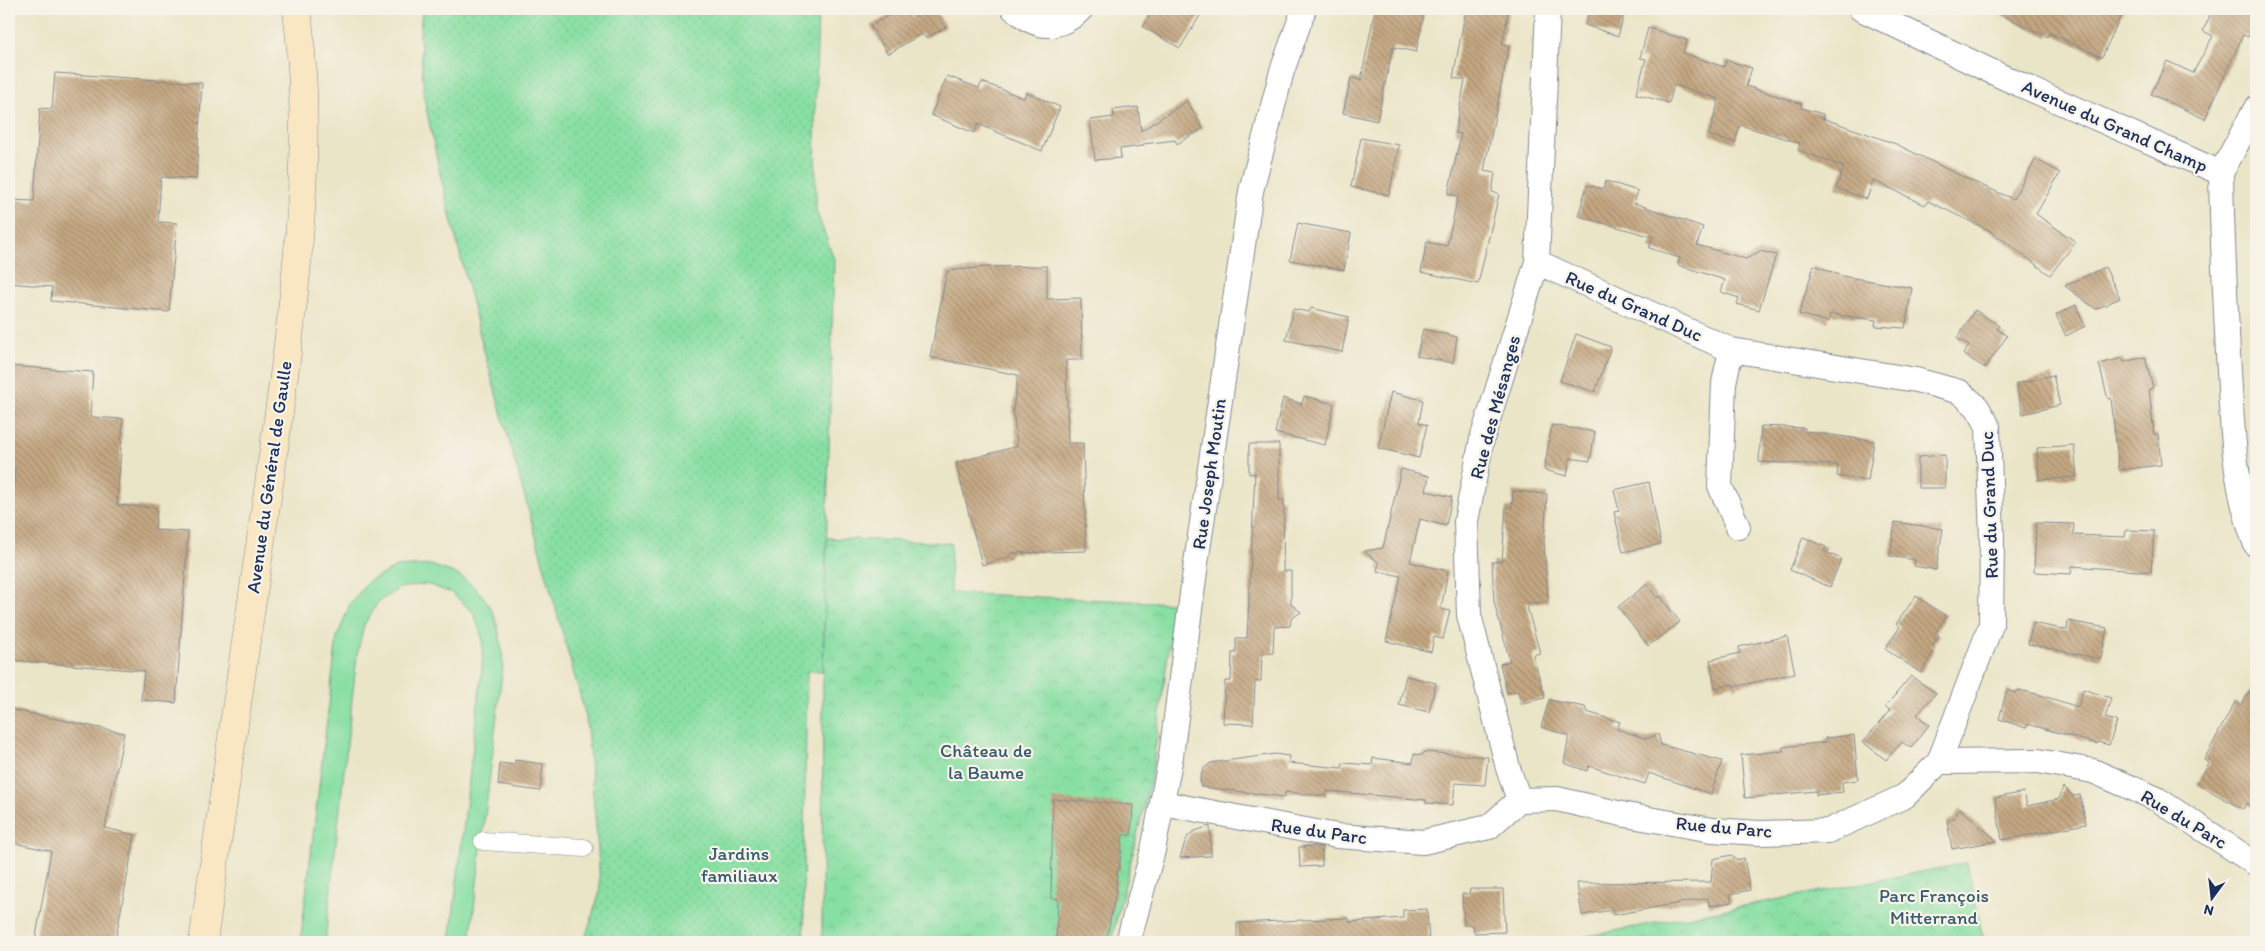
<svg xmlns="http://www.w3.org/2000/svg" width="2265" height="951" font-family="Itim,sans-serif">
	<defs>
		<pattern id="grass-dots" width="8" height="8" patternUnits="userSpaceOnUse" patternTransform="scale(1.25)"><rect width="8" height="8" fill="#88dfa3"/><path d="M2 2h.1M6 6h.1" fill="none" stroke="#75c08f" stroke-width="1.8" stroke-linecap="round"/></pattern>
		<pattern id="park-crowns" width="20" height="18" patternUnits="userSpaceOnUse" patternTransform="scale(1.25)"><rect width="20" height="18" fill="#88dfa3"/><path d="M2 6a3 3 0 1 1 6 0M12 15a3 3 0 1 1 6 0" fill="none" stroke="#75c08f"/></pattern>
		<pattern id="building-back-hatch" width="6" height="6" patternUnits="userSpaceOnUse" patternTransform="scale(1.25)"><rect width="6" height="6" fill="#c5a882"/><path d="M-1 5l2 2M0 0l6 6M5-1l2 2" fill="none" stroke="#9f896e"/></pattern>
	</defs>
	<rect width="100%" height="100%" fill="#f7f3e8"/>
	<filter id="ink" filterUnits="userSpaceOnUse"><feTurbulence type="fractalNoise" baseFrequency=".02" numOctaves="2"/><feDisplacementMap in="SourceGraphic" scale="10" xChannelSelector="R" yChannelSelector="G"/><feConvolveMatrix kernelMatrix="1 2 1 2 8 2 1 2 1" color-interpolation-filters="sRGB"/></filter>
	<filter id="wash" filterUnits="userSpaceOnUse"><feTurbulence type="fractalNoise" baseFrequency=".0096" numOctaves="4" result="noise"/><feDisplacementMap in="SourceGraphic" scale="20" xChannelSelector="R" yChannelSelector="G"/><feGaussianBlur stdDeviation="1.12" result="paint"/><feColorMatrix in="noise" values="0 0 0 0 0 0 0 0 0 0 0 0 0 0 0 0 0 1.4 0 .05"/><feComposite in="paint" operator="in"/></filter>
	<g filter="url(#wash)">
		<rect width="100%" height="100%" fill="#ebe5c8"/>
		<path fill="url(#grass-dots)" stroke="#528780" d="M422,9H818L815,114L816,210L834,259L823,671H807L803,891L805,942H584L600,891L598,849L586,717L483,347L441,178L424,98L420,35Z"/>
		<path fill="url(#park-crowns)" stroke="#528780" d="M827,538L951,543L950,593L1175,603L1151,778L1111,942H822L823,671Z
			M1967,863L1984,942H1557Z"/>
		<path fill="#88dfa3" stroke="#528780" d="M431,565C441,569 454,572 463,578C496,602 500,627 503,665L470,942H450L482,669L483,641L474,613L452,593L426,584L400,588L378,602L364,625L357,655L325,942H302L301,936L337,637L350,604L369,581L397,567Z"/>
		<g id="blocks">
			<path fill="url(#building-back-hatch)" d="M899,9H909L914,17L928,9H935L946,27L926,38L921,34L888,54L870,26Z
				M1153,9H1204L1180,48L1143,27Z
				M1375,9H1425L1416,52L1393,47L1377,121L1343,113L1351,78L1361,80Z
				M1466,9H1509L1502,45L1509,46L1484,171L1495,173L1492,192L1499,194L1478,284L1421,272L1427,242L1447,246L1458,196L1448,194L1461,134L1455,133L1465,80L1453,78Z
				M1590,9H1626L1618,36L1585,25Z
				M1989,9H2124L2102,57L2050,33L2048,37Z
				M2213,9H2256V21L2248,37L2243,35L2205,119L2151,94L2167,61L2193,73L2213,36L2203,31Z
				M1648,28L1687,40L1683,53L1724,67L1726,60L1752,68L1746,86L1802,104L1801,108L1823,114L1822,118L1896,144L1965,178L2013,199L2036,159L2060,173L2036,214L2076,242L2050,275L1992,232L1928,201L1925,205L1873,180L1867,199L1836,188L1844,167L1798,150L1800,143L1740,125L1735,143L1709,135L1719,99L1674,85L1669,103L1636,94L1646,59L1640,58Z
				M55,73L202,83L196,179L161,177L158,222L177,223L169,312L51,301L52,287L9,283V200L34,201L40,108L52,109Z
				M947,76L979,88L982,82L1024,98L1026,92L1060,107L1042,151L978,124L974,133L931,115Z
				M1187,101L1203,128L1177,144L1175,140L1143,144V146L1120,149L1121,158L1095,160L1090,120L1114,117L1113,110L1138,107L1141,131Z
				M1361,138L1399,145L1389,195L1351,187Z
				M1606,181L1638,191L1634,203L1703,227L1697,245L1746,259L1760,251L1776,255L1759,310L1737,304L1739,298L1721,292L1725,280L1678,265L1680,258L1649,248L1653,237L1578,216L1587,185L1603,189Z
				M1298,223L1351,233L1344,270L1290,260Z
				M1814,265L1842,276L1912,288L1905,328L1875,326L1876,320L1830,314L1828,322L1799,314Z
				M1047,266V299L1081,298L1082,360H1066L1068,443H1083L1086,551L1011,553L1009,557L982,565L956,463L1017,446L1013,410L1018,375L930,357L947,271L987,267Z
				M2105,267L2120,298L2096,309L2065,286Z
				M2076,305L2085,326L2066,336L2056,315Z
				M1311,308L1349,317L1342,352L1286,340L1293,309L1309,312Z
				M1975,310L1999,326L1997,329L2007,336L1985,368L1963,354L1969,346L1957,338Z
				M1423,329L1457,337L1453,363L1417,356Z
				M1576,334L1611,347L1595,392L1560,381Z
				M2145,357L2153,388L2149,389L2154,434H2158L2161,465L2119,470L2111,398L2108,399L2099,364L2123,358L2124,362Z
				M9,366L93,372L90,417L123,419L117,505L157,508L155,530L188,532L176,703L141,700L144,671L9,660V548L15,468H9Z
				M2053,375L2060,405L2023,414L2016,384Z
				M1391,392L1423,400L1419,423L1427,425L1419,458L1378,448Z
				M1304,396L1334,404L1325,445L1275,433L1283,398L1302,404Z
				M1552,425L1595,432L1590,461L1570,458L1567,476L1544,470Z
				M1761,426L1805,428L1804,431L1874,441L1868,481L1837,476L1838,465L1759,462Z
				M1249,444H1279V500H1284L1283,571H1291V604L1301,612L1291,619L1290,626L1274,627L1273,653L1262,654L1261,681L1255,682L1253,724L1223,723L1225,681H1231L1232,653H1236V638H1247L1255,473L1249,474Z
				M2074,445L2077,477L2039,480L2037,448Z
				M1945,455V488H1918V457Z
				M1401,469L1429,476L1426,491L1452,497L1446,526L1420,519L1410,562L1448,571L1441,609L1450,611L1443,639L1434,637L1431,652L1386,641L1401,576L1377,571L1379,563L1364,551L1383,548Z
				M1649,482L1661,544L1623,552L1614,512L1619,511L1614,490Z
				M1513,491L1547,494L1544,541L1548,602L1526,603L1540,653L1533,655L1545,698L1521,704L1518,691L1507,693L1500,664L1510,661L1494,602L1492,562L1502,561L1506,507H1512Z
				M1895,522L1943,529L1936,570L1914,566L1915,560L1890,556Z
				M2036,523L2074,524L2073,535L2125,537L2126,530L2154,531L2151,572L2072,566L2071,574L2034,572Z
				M1803,537L1826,547L1824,551L1841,559L1830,587L1790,570Z
				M1647,584L1657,598L1660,596L1680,622L1648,646L1618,607Z
				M1916,596L1946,616L1935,633L1939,635L1932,647L1935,649L1921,673L1885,649L1900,627L1896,624Z
				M2068,621L2107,628L2101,659L2028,644L2033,623L2067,630Z
				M1787,636L1795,673L1734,687V684L1715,688L1710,660L1740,653L1739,647Z
				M1406,676L1436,683L1429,712L1399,705Z
				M1911,676L1936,693L1917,715L1929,725L1911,748L1902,742L1886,760L1863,742L1890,710L1885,707Z
				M2256,681V809L2246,803L2243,809L2197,784L2209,763L2204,760L2235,702L2241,705Z
				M2083,689L2111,698L2105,718L2117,721L2109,745L2098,742L2097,744L2028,724L2026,728L1999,719L2007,690L2015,693L2019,690L2037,694L2078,707Z
				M1549,700L1585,707L1587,712L1620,722L1617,729L1647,739L1658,734L1661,745L1722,761L1711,794L1649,773L1645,784L1589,766L1587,771L1564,763L1569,736L1541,727Z
				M9,709L124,733L105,828L135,835L115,942H35L51,851L9,842Z
				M1854,735L1858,780L1842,782L1843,792L1816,795V791L1745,798L1741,755L1783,751V747L1826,742L1825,738Z
				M1425,752L1488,757L1485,785L1455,783L1453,805L1426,803V800L1327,791L1326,796L1285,792V797L1201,787L1200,779L1203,769L1211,763L1275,754L1289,756L1288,763L1342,768L1343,763L1372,765L1373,758L1413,763L1414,754L1422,755Z
				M515,760L543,764L540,791L498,785L500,763L515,765Z
				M2064,787L2073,796L2080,795L2086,824L2002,840L1995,798L2024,792L2027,806L2059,799Z
				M1053,799L1133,805L1131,835H1123L1119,870H1117L1116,891L1106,942H1056L1058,899L1051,898Z
				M1960,808L1997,841L1952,849L1947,821L1954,818Z
				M1210,826L1211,856L1180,858L1185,842L1189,835L1195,831Z
				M1315,846L1322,847V866L1300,867L1299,847Z
				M1732,855L1737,860L1744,858L1750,890L1730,894L1732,902L1709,906L1708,898L1613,915L1612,910L1582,915L1577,883L1711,882L1713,859Z
				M1470,889H1503L1505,932L1474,933L1473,925H1464L1462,894H1469Z
				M1427,909L1429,942H1237V923L1349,918V922L1403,918V910Z"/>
		</g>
	</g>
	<g filter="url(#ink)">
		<use href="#blocks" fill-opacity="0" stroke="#838a93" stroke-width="1"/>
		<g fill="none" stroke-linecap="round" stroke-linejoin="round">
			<defs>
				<path id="pedestrian" d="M483,841L584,848"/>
				<path id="minor" d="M1014,9C1021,13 1027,20 1034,22C1051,30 1070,21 1081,9
					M1861,9L2003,77L2221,173C2222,233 2225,293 2228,353C2232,418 2232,483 2256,545
					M2221,173L2256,108
					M1537,262L1731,350L1916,380L1960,392L1977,407L1988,426L1992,539L1991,625L1939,762
					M1731,350L1724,383L1720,486L1738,527
					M1519,800L1508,768L1469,615L1466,521L1482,439L1537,262L1548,9
					M1162,803L1337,836L1423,842L1489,827L1519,800L1557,799L1626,815L1712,830L1760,833L1828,831L1905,796L1939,762L2038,761L2093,771L2157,799L2256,864
					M1128,942L1153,850L1171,756L1196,563L1251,191L1282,71L1304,9"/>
				<path id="secondary" d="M203,942C224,789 247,637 269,484C291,326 316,168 297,9"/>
			</defs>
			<use href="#pedestrian" stroke="#838a93" stroke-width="19"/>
			<use href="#minor" stroke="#838a93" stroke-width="26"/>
			<use href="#secondary" stroke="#838a93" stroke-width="29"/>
			<use href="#pedestrian" stroke="#fff" stroke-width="18"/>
			<use href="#minor" stroke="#fff" stroke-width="24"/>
			<use href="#secondary" stroke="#f9e7c3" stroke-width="28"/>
		</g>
	</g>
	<g text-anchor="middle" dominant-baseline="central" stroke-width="4.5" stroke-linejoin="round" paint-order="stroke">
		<g font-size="19" fill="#1b2f5e" stroke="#f7f3e8">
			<text transform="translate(2115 126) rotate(24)">Avenue du Grand Champ</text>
			<text transform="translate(1634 306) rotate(24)">Rue du Grand Duc</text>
			<text transform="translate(1495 407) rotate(-75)">Rue des Mésanges</text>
			<text transform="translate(1209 474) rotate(-82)">Rue Joseph Moutin</text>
			<text transform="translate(269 477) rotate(-82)">Avenue du Général de Gaulle</text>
			<text transform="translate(1989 505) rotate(-92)">Rue du Grand Duc</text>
			<text transform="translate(2184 819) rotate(31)">Rue du Parc</text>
			<text transform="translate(1724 827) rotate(5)">Rue du Parc</text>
			<text transform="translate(1319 831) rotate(8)">Rue du Parc</text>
		</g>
		<g font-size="19" fill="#365b6f" stroke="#f7f3e8">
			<text x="986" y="750">Château de<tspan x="986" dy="22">la Baume</tspan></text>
			<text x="739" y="853">Jardins<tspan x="739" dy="22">familiaux</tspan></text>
			<text x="1934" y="895">Parc François<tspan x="1934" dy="22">Mitterrand</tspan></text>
		</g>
	</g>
	<rect width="2265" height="951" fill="none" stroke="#f7f3e8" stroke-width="30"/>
	<g transform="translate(2212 898) rotate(195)" stroke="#f7f3e8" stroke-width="4" paint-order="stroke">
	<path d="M0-4L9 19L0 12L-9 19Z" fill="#1b2f5e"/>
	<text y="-8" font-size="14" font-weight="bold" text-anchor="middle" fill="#1b2f5e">N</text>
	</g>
</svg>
